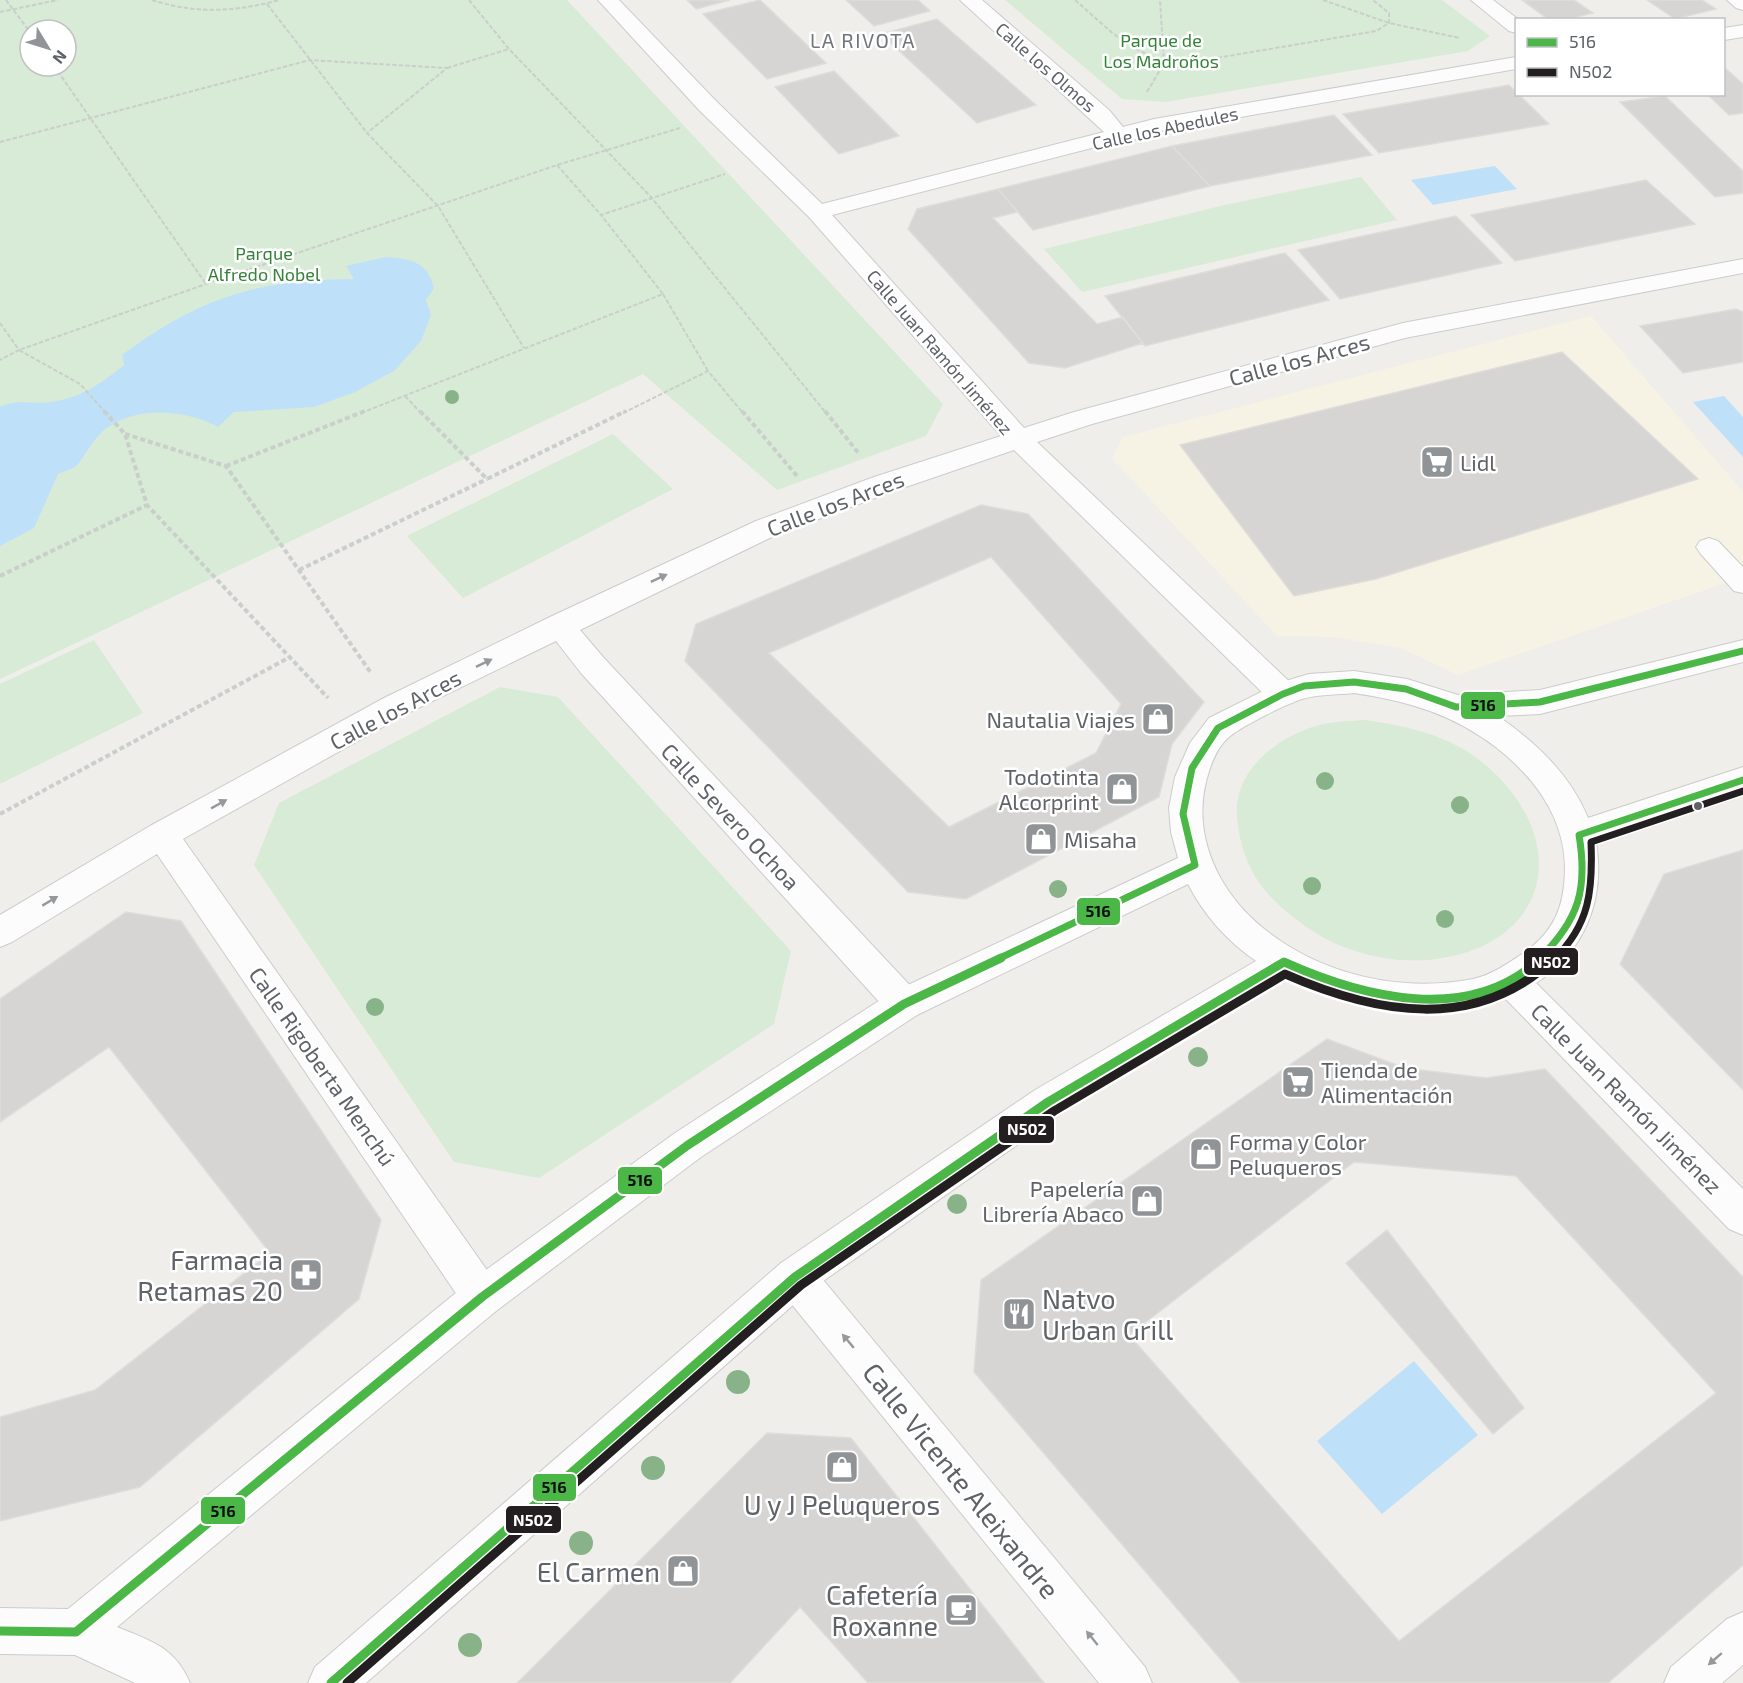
<svg xmlns="http://www.w3.org/2000/svg" width="1743" height="1683" font-family="'Exo 2',sans-serif">
	<rect width="100%" height="100%" fill="#efeeea"/>
	<path fill="#f7f3e4" d="M1591,316L1743,492V577L1458,675L1401,648L1333,637L1277,636L1112,458L1123,437Z"/>
	<path fill="#d8ebd6" fill-rule="evenodd" d="M0,0H567L943,404L926,436L777,490L643,374L0,679ZM30,30H66V66H30Z
		M1005,0H1442L1490,36L1468,51L1166,102L1122,99Z
		M1361,177L1397,220L1082,292L1044,249L1229,204Z
		M613,434L673,489L463,598L407,536Z
		M94,640L143,713L0,784V684Z
		M500,687L558,697L791,951L774,1024L539,1178L454,1162L254,865L279,803Z
		M1365,720C1407,726 1449,735 1482,762C1575,838 1552,949 1427,960C1388,963 1344,952 1311,930C1267,900 1243,873 1237,818C1232,769 1282,733 1324,724C1337,721 1352,721 1365,720Z"/>
	<path fill="#bfe0f9" d="M1495,166L1517,189L1433,205L1411,180Z
		M386,257C411,259 427,261 434,288L426,300L431,315L421,341L394,371L355,392L314,407L234,412L218,427C186,409 133,405 103,431C93,439 81,463 75,467C71,470 63,471 58,474L34,528L0,546V407C17,398 31,405 50,402C79,399 102,383 124,365L122,355C200,297 256,280 354,279L346,266Z
		M1724,396L1743,417V457L1693,402Z
		M1414,1361L1478,1435L1382,1514L1317,1441Z"/>
	<path fill="#d6d5d3" stroke="#deddd9" stroke-width="1.5" fill-rule="evenodd" d="M687,0H730L696,9Z
		M760,0L826,63L767,79L703,14Z
		M846,0H918L930,11L874,26Z
		M1522,0H1574L1593,13L1565,20H1549Z
		M1647,0H1702L1716,9L1675,19Z
		M937,19L1036,105L977,123L881,34Z
		M1724,67L1743,84V113L1729,115L1707,94H1724Z
		M834,71L899,136L839,154L775,87Z
		M1509,85L1549,124L1379,153L1343,114Z
		M1665,96L1743,171V193L1715,197L1620,102Z
		M1334,115L1372,155L1210,186L1172,146Z
		M1172,146L1210,186L1033,230L998,189Z
		M1646,180L1695,224L1515,261L1471,215Z
		M998,189L1018,212L993,218L1097,324L1123,317L1143,343L1065,368L1029,363L908,229L917,209Z
		M1456,216L1502,263L1340,299L1298,250Z
		M1285,253L1329,300L1145,346L1105,296Z
		M1736,309L1743,312V362L1683,373L1640,326Z
		M1562,352L1698,479L1376,579L1294,596L1180,445Z
		M981,505L1028,514L1204,702L1172,744L1159,797L966,899L908,892L685,661L696,624ZM991,557L1121,704L1096,753L949,827L769,653Z
		M1743,850V1090L1620,964L1664,874Z
		M126,912L181,921L381,1220L359,1299L140,1487L0,1521V1417L95,1390L270,1253L109,1047L0,1122V999Z
		M1327,1039L1405,1068L1486,1078L1545,1069L1743,1277V1565L1608,1683H1241L974,1372L981,1280ZM1354,1162L1516,1176L1716,1393L1399,1641L1129,1335Z
		M1387,1230L1524,1408L1493,1434L1346,1263Z
		M767,1433L851,1438L1044,1683H868L800,1607L730,1683H517Z"/>
	<g fill="none" stroke-linecap="round" stroke-linejoin="round">
		<defs>
			<path id="service" d="M1709,538L1718,541L1743,567V593L1734,591L1700,553L1696,547L1700,541Z"/>
			<path id="minor" d="M598,0H619L715,100L822,204L1104,132L960,0H982L1109,110L1123,127L1154,119L1516,57V69L1155,132L1128,142H1115L832,215L1024,428L1074,412L1403,323L1743,259V273L1405,338L1092,424L1037,442L1294,686L1298,694L1294,702L1283,706L1272,702L1014,450L894,491L776,535L580,630L603,657L917,993L922,1004L917,1015L904,1019L891,1015L581,673L556,641L406,714L183,839L496,1283L502,1297L496,1311L482,1317L468,1311L157,854L12,942L0,947V915L150,826L384,698L550,617L756,521L874,477L1001,436L809,217L699,110Z
				M1471,0H1493L1519,20H1516V33L1509,31Z
				M1727,0H1743V10L1736,8Z
				M1743,25V37L1724,40V28Z
				M1511,966L1523,970L1743,1189V1235L1729,1229L1499,992L1493,981L1499,970Z
				M795,1258L809,1263L1145,1667L1152,1683H1099L781,1291L775,1277L781,1263Z
				M1743,1612V1665L1722,1683H1664L1671,1667L1727,1619Z"/>
			<path id="tertiary" d="M1743,640V662L1540,714L1498,716C1536,743 1570,774 1588,818L1743,767V793L1596,842C1616,966 1499,1028 1390,1012C1354,1007 1318,995 1286,979L1061,1114L809,1291L366,1683H308L315,1667L781,1263L1035,1090L1256,961C1227,941 1204,915 1188,884L917,1015L701,1157L496,1311L117,1627C151,1641 175,1647 190,1683H135L75,1655L0,1654V1608L68,1609L468,1283L675,1133L891,993L1178,858L1171,832L1169,808L1175,777L1190,743L1209,718L1279,683L1309,674L1354,671L1407,679L1458,695L1540,690ZM1354,693C1408,701 1453,714 1497,748C1540,782 1571,828 1564,885C1561,917 1546,939 1519,956C1504,966 1491,975 1473,979C1401,993 1320,975 1263,928C1220,893 1192,838 1206,782C1210,766 1216,748 1229,737C1240,727 1288,703 1302,699C1319,694 1337,695 1354,693Z"/>
		</defs>
		<use href="#service" stroke="#cbcccc" stroke-width="2"/>
		<use href="#minor" stroke="#cbcccc" stroke-width="2"/>
		<use href="#tertiary" stroke="#cbcccc" stroke-width="2"/>
		<path stroke="#cacfcc" stroke-width="2" stroke-dasharray="4.5 2" stroke-linecap="butt" d="M6,0L30,32
			M152,0C195,14 236,12 279,0
			M469,0L509,49L651,197L826,413
			M1075,0C1112,32 1135,60 1187,63L1376,31L1389,23V13L1373,0
			M1323,0L1389,23L1460,38
			M267,4L367,133L438,206L524,348
			M0,12L58,0
			M54,66L206,284L557,165L680,128
			M447,68L509,49
			M1147,92L1164,63L1160,0
			M0,142L310,60L447,68L367,133
			M557,165L601,215L725,174
			M663,294L708,371
			M0,323L19,350L0,360
			M405,396L421,413
			M106,413L80,384L19,350L206,284
			M361,413L663,294L601,215
			M623,413L708,371L743,413"/>
		<path stroke="#cacfcc" stroke-width="4" stroke-dasharray="5 3" stroke-linecap="butt" d="M104,411L125,434L147,505L328,698
			M420,411L487,479L626,411
			M742,411L797,476
			M825,411L860,455
			M125,434L226,466L371,673
			M226,466L365,411
			M299,570L487,479
			M0,576L147,505
			M0,814L290,657"/>
		<use href="#service" fill="#fdfcfc" fill-rule="evenodd"/>
		<use href="#minor" fill="#fdfcfc" fill-rule="evenodd"/>
		<use href="#tertiary" fill="#fdfcfc" fill-rule="evenodd"/>
		<defs>
			<path id="bus-1-far1" d="M998,959L1195,865L1183,814L1192,768L1218,728L1283,694L1304,686L1354,682L1406,689L1456,707L1540,702L1743,651
				M1539,959C1579,920 1588,889 1579,835L1743,780"/>
			<path id="bus-1" d="M0,1631L76,1632L482,1297L688,1145L904,1004L1001,958
				M331,1683L795,1277L1048,1102L1284,962C1362,997 1470,1026 1541,958"/>
			<path id="bus-2-far1" d="M1554,959C1590,925 1593,889 1591,842L1743,791"/>
			<path id="bus-2" d="M347,1683L801,1285L1054,1111L1285,974C1376,1014 1476,1033 1555,958"/>
		</defs>
		<use href="#bus-1-far1" stroke="#fff" stroke-width="10"/>
		<use href="#bus-1" stroke="#fff" stroke-width="14"/>
		<use href="#bus-2-far1" stroke="#fff" stroke-width="10"/>
		<use href="#bus-2" stroke="#fff" stroke-width="14"/>
		<use href="#bus-1-far1" stroke="#4ab747" stroke-width="7"/>
		<use href="#bus-1" stroke="#4ab747" stroke-width="9"/>
		<use href="#bus-2-far1" stroke="#231f20" stroke-width="7"/>
		<use href="#bus-2" stroke="#231f20" stroke-width="9"/>
	</g>
	<g fill="#88b388">
		<circle cx="452" cy="397" r="7"/>
		<circle cx="1325" cy="781" r="9"/>
		<circle cx="1460" cy="805" r="9"/>
		<circle cx="1312" cy="886" r="9"/>
		<circle cx="1058" cy="889" r="9"/>
		<circle cx="1445" cy="919" r="9"/>
		<circle cx="375" cy="1007" r="9"/>
		<circle cx="1198" cy="1057" r="10"/>
		<circle cx="957" cy="1204" r="10"/>
		<circle cx="738" cy="1382" r="12"/>
		<circle cx="653" cy="1468" r="12"/>
		<circle cx="581" cy="1543" r="12"/>
		<circle cx="470" cy="1645" r="12"/>
	</g>
	<defs><path id="oneway-solid" d="M-6-.8H1V-3.2L6.5 0L1 3.2V.8H-6Z" transform="scale(1.5)"/></defs>
	<g fill="#96999c">
		<use href="#oneway-solid" transform="translate(659 578) rotate(-25)"/>
		<use href="#oneway-solid" transform="translate(484 663) rotate(-26)"/>
		<use href="#oneway-solid" transform="translate(219 804) rotate(-29)"/>
		<use href="#oneway-solid" transform="translate(50 901) rotate(-31)"/>
		<use href="#oneway-solid" transform="translate(848 1341) rotate(-130)"/>
		<use href="#oneway-solid" transform="translate(1092 1638) rotate(-129)"/>
		<use href="#oneway-solid" transform="translate(1715 1659) rotate(139)"/>
	</g>
	<defs>
		<symbol id="supermarket-square" viewBox="-11 -11 22 22"><rect x="-9" y="-9" width="18" height="18" rx="4" fill="#919496" stroke="#fff"/><path d="M-6-5.5h2.5l.6 2H6L4.5 2H-2.5L-4.4-4H-6ZM-1.5 3.2a1.3 1.3 0 1 0 .1 0ZM3 3.2a1.3 1.3 0 1 0 .1 0Z" fill="#fff"/></symbol>
		<symbol id="shop-square" viewBox="-11 -11 22 22"><rect x="-9" y="-9" width="18" height="18" rx="4" fill="#919496" stroke="#fff"/><path d="M-5-2.5h2.3a2.7 3.5 0 0 1 5.4 0H5L5.5 6h-11ZM-1.5-2.5h3a1.5 2.3 0 0 0-3 0Z" fill="#fff"/></symbol>
		<symbol id="pharmacy-square" viewBox="-11 -11 22 22"><rect x="-9" y="-9" width="18" height="18" rx="4" fill="#919496" stroke="#fff"/><path d="M-2-6h4v4h4v4h-4v4h-4v-4h-4v-4h4Z" fill="#fff"/></symbol>
		<symbol id="restaurant-square" viewBox="-11 -11 22 22"><rect x="-9" y="-9" width="18" height="18" rx="4" fill="#919496" stroke="#fff"/><path d="M-5-6h1v4h1v-4h1v4h1v-4h1v5L-1.5 .5V6h-2V.5L-5-1ZM5-6V6H3V1.5H1.5Q1.5-4 5-6Z" fill="#fff"/></symbol>
		<symbol id="cafe-square" viewBox="-11 -11 22 22"><rect x="-9" y="-9" width="18" height="18" rx="4" fill="#919496" stroke="#fff"/><path d="M-5.5-4.5H6V0H3Q3 3.5 0 3.5H-2.5Q-5.5 3.5-5.5 0ZM3-3.2v2h1.7v-2ZM-6 4.5H4V6H-6Z" fill="#fff"/></symbol>
	</defs>
	<g fill-rule="evenodd">
		<use href="#supermarket-square" x="1418" y="443" width="38" height="38"/>
		<use href="#shop-square" x="1139" y="700" width="38" height="38"/>
		<use href="#shop-square" x="1103" y="770" width="38" height="38"/>
		<use href="#shop-square" x="1022" y="820" width="38" height="38"/>
		<use href="#supermarket-square" x="1279" y="1063" width="38" height="38"/>
		<use href="#shop-square" x="1187" y="1135" width="38" height="38"/>
		<use href="#shop-square" x="1128" y="1182" width="38" height="38"/>
		<use href="#pharmacy-square" x="287" y="1256" width="38" height="38"/>
		<use href="#restaurant-square" x="1000" y="1295" width="38" height="38"/>
		<use href="#shop-square" x="823" y="1448" width="38" height="38"/>
		<use href="#shop-square" x="664" y="1552" width="38" height="38"/>
		<use href="#cafe-square" x="942" y="1591" width="38" height="38"/>
	</g>
	<circle fill="#5f6368" stroke="#fff" stroke-width="2" cx="1698" cy="806" r="5"/>
	<g text-anchor="middle" dominant-baseline="central" stroke-width="5" stroke-linejoin="round" paint-order="stroke">
		<g font-size="18" fill="#348238" stroke="#fff">
			<text x="1161" y="40">Parque de<tspan x="1161" dy="21">Los Madroños</tspan></text>
			<text x="264" y="253">Parque<tspan x="264" dy="21">Alfredo Nobel</tspan></text>
		</g>
		<g font-size="18" fill="#5f6368" stroke="#fff">
			<text transform="translate(1046 67) rotate(41)">Calle los Olmos</text>
			<text transform="translate(1165 128) rotate(-12)">Calle los Abedules</text>
			<text transform="translate(940 352) rotate(49)">Calle Juan Ramón Jiménez</text>
		</g>
		<g font-size="20" letter-spacing="1.5" fill="#70757a" stroke="#fff">
			<text x="863" y="40">LA RIVOTA</text>
		</g>
		<g font-size="22" fill="#5f6368" stroke="#fff">
			<text transform="translate(1299 359) rotate(-15)">Calle los Arces</text>
			<text transform="translate(835 503) rotate(-21)">Calle los Arces</text>
			<text transform="translate(395 709) rotate(-28)">Calle los Arces</text>
			<text transform="translate(731 816) rotate(47)">Calle Severo Ochoa</text>
			<text transform="translate(323 1066) rotate(55)">Calle Rigoberta Menchú</text>
			<text transform="translate(1627 1098) rotate(45)">Calle Juan Ramón Jiménez</text>
		</g>
		<g font-size="22" fill="#5f6368" stroke="#fff" text-anchor="start">
			<text x="1460" y="462">Lidl</text>
			<text x="1135" y="719" text-anchor="end">Nautalia Viajes</text>
			<text x="1099" y="776" text-anchor="end">Todotinta<tspan x="1099" dy="25">Alcorprint</tspan></text>
			<text x="1064" y="839">Misaha</text>
			<text x="1321" y="1069">Tienda de<tspan x="1321" dy="25">Alimentación</tspan></text>
			<text x="1229" y="1141">Forma y Color<tspan x="1229" dy="25">Peluqueros</tspan></text>
			<text x="1124" y="1188" text-anchor="end">Papelería<tspan x="1124" dy="25">Librería Abaco</tspan></text>
		</g>
		<g font-size="27" fill="#5f6368" stroke="#fff" text-anchor="end">
			<text x="283" y="1259">Farmacia<tspan x="283" dy="31">Retamas 20</tspan></text>
			<text x="1042" y="1298" text-anchor="start">Natvo<tspan x="1042" dy="31">Urban Grill</tspan></text>
			<text x="842" y="1504" text-anchor="middle">U y J Peluqueros</text>
			<text x="660" y="1571">El Carmen</text>
			<text x="938" y="1594">Cafetería<tspan x="938" dy="31">Roxanne</tspan></text>
		</g>
		<g font-size="27" fill="#5f6368" stroke="#fff">
			<text transform="translate(962 1480) rotate(51)">Calle Vicente Aleixandre</text>
		</g>
	</g>
	<g stroke="#fff" stroke-width="2">
		<rect x="1460" y="691" width="46" height="29" rx="6" fill="#4ab747"/>
		<rect x="1076" y="897" width="45" height="29" rx="6" fill="#4ab747"/>
		<rect x="1523" y="947" width="56" height="29" rx="6" fill="#231f20"/>
		<rect x="998" y="1115" width="57" height="29" rx="6" fill="#231f20"/>
		<rect x="617" y="1166" width="46" height="29" rx="6" fill="#4ab747"/>
		<rect x="532" y="1473" width="45" height="29" rx="6" fill="#4ab747"/>
		<rect x="200" y="1496" width="46" height="29" rx="6" fill="#4ab747"/>
		<rect x="505" y="1505" width="57" height="29" rx="6" fill="#231f20"/>
	</g>
	<g font-size="16" text-anchor="middle" font-weight="bold" fill="#fff">
		<text x="1551" y="968">N502</text>
		<text x="1027" y="1135">N502</text>
		<text x="533" y="1526">N502</text>
	</g>
	<g font-size="16" text-anchor="middle" font-weight="bold" fill="#111">
		<text x="1483" y="711">516</text>
		<text x="1098" y="917">516</text>
		<text x="640" y="1186">516</text>
		<text x="554" y="1493">516</text>
		<text x="223" y="1517">516</text>
	</g>
	<rect x="1515" y="18" width="210" height="78" fill="#ffffff" stroke="#bfc1c3" stroke-width="1.5"/>
	<rect x="1527" y="38" width="30" height="9" fill="#4ab747" stroke="#bfc1c3" stroke-width="1.5"/>
	<text x="1569" y="48" font-size="18" fill="#5f6368">516</text>
	<rect x="1527" y="68" width="30" height="9" fill="#231f20" stroke="#bfc1c3" stroke-width="1.5"/>
	<text x="1569" y="78" font-size="18" fill="#5f6368">N502</text>
	<g transform="translate(48 48) rotate(128)"><circle r="28" fill="#ffffff" stroke="#bfc1c3" stroke-width="1.5"/>
	<path d="M0-4.5L10 22L0 15L-10 22Z" fill="#919496"/>
	<text y="-9" font-size="16" font-weight="bold" text-anchor="middle" fill="#5f6368">N</text>
	</g>
</svg>
